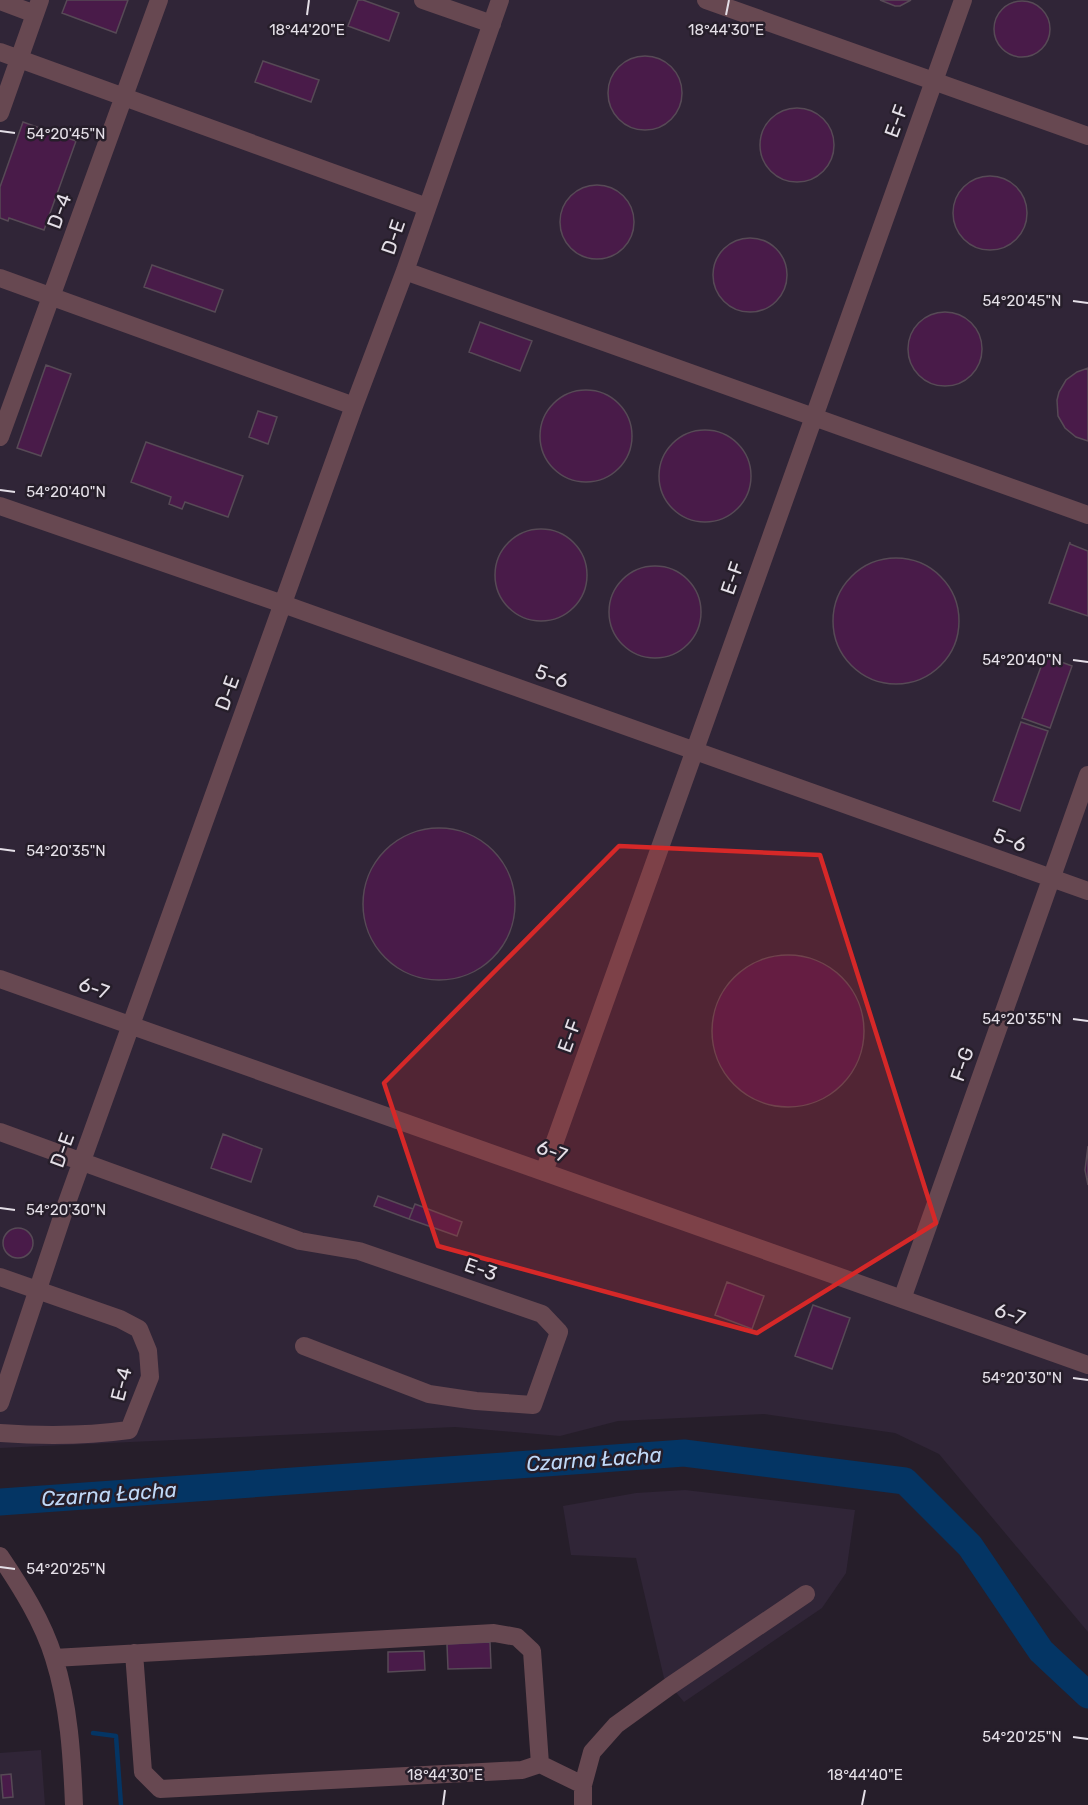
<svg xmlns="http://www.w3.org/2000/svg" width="1088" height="1805" font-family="Rubik,sans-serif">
	<rect width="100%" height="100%" fill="#261e2a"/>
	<path fill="#302537" d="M0,0H1088V1632L939,1454L895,1433L764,1414L618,1421L560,1436L455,1427L0,1448Z
		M685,1490L855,1510L846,1573L822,1608L684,1702L664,1678L636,1558L571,1555L563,1506L636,1493Z
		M41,1750L45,1805H0V1753Z"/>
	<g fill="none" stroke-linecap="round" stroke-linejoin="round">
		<path stroke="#043564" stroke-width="4.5" d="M93,1733L116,1736L121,1805"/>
		<path stroke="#043564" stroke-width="27" d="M0,1502L684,1453L905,1481L970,1546L1041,1651L1088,1695"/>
	</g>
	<path fill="#491b49" stroke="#574a56" stroke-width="1.5" d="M67,0H128L116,33L62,13Z
		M358,0H363L399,13L389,41L348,26Z
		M880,0H911L900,6H895Z
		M994 29a28 28 0 1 1 56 0a28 28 0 1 1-56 0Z
		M608 93a37 37 0 1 1 74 0a37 37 0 1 1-74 0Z
		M263,61L319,80L311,102L255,82Z
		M760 145a37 37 0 1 1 74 0a37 37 0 1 1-74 0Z
		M23,122L76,141L44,230L9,218L8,221L0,218V187Z
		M953 213a37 37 0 1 1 74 0a37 37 0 1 1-74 0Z
		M560 222a37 37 0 1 1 74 0a37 37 0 1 1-74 0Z
		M713 275a37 37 0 1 1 74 0a37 37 0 1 1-74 0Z
		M152,265L223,290L215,312L144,287Z
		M908 349a37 37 0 1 1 74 0a37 37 0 1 1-74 0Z
		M480,322L532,341L520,371L469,352Z
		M46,365L71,374L41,456L17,448Z
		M1088,368V441L1076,437L1065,428L1058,416L1057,400L1059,392L1066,380L1077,372Z
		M540 436a46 46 0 1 1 92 0a46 46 0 1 1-92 0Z
		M258,411L277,417L268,444L249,437Z
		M659 476a46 46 0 1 1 92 0a46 46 0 1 1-92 0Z
		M146,442L243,476L228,517L185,502L182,509L169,504L171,497L131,482Z
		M495 575a46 46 0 1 1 92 0a46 46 0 1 1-92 0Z
		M1070,542V544L1088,551V616L1049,603Z
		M833 621a63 63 0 1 1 126 0a63 63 0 1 1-126 0Z
		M609 612a46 46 0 1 1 92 0a46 46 0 1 1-92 0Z
		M1045,656L1072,666L1050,728L1022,718Z
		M1021,722L1048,731L1020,811L993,801Z
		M363 904a76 76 0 1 1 152 0a76 76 0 1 1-152 0Z
		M712 1031a76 76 0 1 1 152 0a76 76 0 1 1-152 0Z
		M223,1134L262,1149L251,1182L211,1168Z
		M1088,1146V1185L1085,1170Z
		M378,1196L413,1209L409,1219L374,1206Z
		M415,1204L462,1222L457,1236L409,1219Z
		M3 1243a15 15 0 1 1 30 0a15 15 0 1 1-30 0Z
		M727,1282L764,1296L752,1329L715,1315Z
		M813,1305L850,1318L832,1369L795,1356Z
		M490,1642L491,1668L448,1669L447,1644Z
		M424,1651L425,1670L388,1672V1652Z
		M11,1774L13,1797L3,1798L1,1775Z"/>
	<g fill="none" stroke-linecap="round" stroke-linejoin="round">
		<path stroke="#674851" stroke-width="18" d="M423,0L492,24
			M706,0L1088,136
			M0,1L35,14
			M0,52L427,207
			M0,113L40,0
			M405,271L1088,515
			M0,278L354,406
			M0,437L159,0
			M0,506L283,604L1088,891
			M0,979L1088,1365
			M0,1132L300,1241L359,1251L542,1314L559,1332L533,1405L476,1401L429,1394L304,1346
			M544,1172L963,0
			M0,1277L120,1319L139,1329L148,1351L150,1377L129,1430C86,1436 43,1436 0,1433
			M902,1299L1088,775
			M0,1403L65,1208L354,406L405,271L500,0
			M0,1556C21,1587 43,1622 54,1658C69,1705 72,1756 74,1805
			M134,1653L143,1772L160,1789L522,1770L540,1764
			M54,1658L494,1633L517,1637L532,1651L540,1764L583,1785
			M583,1805V1785L592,1752L616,1725L670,1686L806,1594"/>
	</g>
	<path fill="#d62828" fill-opacity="0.2" stroke="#d62828" stroke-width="4.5" stroke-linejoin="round" d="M619,846L820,855L936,1223L757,1333L438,1246L384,1083Z"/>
	<path fill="none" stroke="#e4dfe7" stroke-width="2" d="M307,15L309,0M726,15L729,0M0,131L15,133M1073,301L1088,303M0,490L15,492M1073,660L1088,662M0,849L15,851M1073,1019L1088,1021M0,1208L15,1210M1073,1378L1088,1380M0,1567L15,1569M1073,1737L1088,1739M443,1805L445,1790M862,1805L865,1790"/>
	<g text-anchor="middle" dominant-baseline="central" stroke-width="5" stroke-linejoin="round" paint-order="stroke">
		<g font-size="20" fill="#e4dfe7" stroke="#261e2a">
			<text transform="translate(896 121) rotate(-70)">E-F</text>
			<text transform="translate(59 211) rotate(-70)">D-4</text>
			<text transform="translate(393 237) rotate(-71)">D-E</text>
			<text transform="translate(732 578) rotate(-71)">E-F</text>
			<text transform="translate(552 676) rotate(20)">5-6</text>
			<text transform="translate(227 693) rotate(-70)">D-E</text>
			<text transform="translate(1010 840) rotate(20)">5-6</text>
			<text transform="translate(94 988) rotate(19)">6-7</text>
			<text transform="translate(569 1036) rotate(-70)">E-F</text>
			<text transform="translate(962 1064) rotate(-71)">F-G</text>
			<text transform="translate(62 1150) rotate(-70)">D-E</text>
			<text transform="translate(552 1151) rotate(20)">6-7</text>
			<text transform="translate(481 1269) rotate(19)">E-3</text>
			<text transform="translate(1010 1314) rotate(20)">6-7</text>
			<text transform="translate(121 1384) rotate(-76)">E-4</text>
		</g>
		<g font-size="21" font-style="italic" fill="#bfd8f7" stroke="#261e2a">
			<text transform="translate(594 1459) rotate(-4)">Czarna Łacha</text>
			<text transform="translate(109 1494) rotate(-4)">Czarna Łacha</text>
		</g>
	</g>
	<g font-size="15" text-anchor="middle" fill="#e4dfe7" stroke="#261e2a" stroke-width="5" stroke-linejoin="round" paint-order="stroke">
		<text x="307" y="35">18°44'20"E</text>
		<text x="726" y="35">18°44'30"E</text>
		<text x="66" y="139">54°20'45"N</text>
		<text x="1022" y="306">54°20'45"N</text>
		<text x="66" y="497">54°20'40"N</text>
		<text x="1022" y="665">54°20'40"N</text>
		<text x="66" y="856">54°20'35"N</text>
		<text x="1022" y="1024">54°20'35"N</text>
		<text x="66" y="1215">54°20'30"N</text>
		<text x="1022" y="1383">54°20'30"N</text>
		<text x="66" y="1574">54°20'25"N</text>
		<text x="1022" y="1742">54°20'25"N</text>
		<text x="445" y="1780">18°44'30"E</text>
		<text x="865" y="1780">18°44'40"E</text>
	</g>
</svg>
